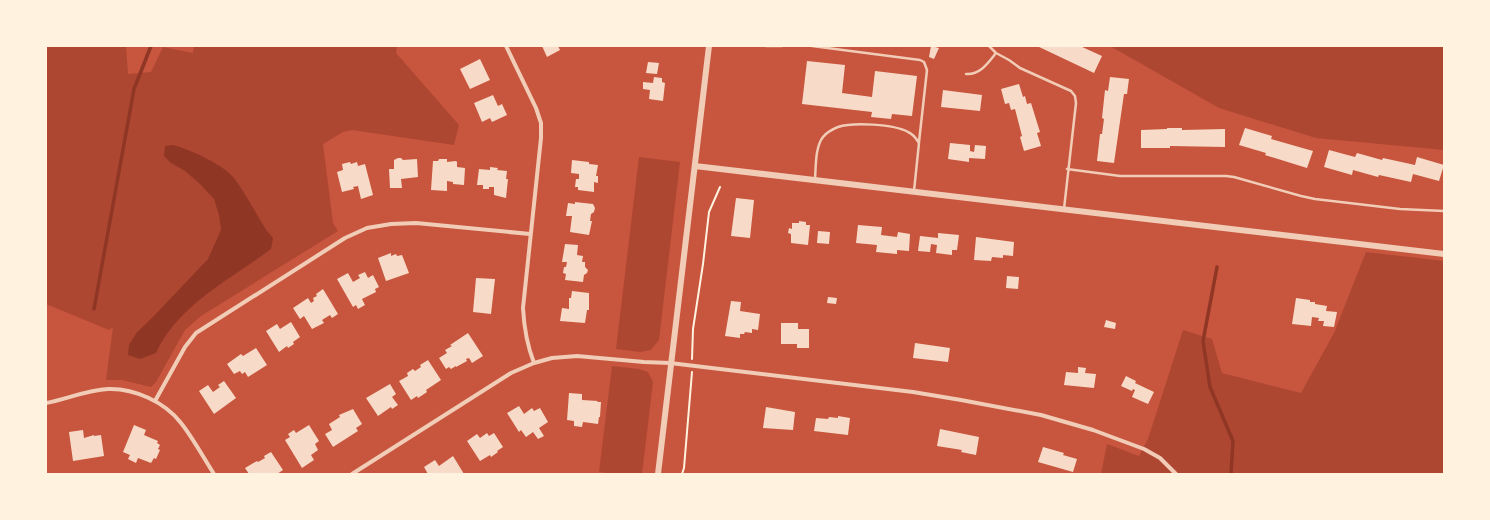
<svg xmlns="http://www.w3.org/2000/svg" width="1490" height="520" font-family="'Sofia Sans Condensed',sans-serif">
	<rect width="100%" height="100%" fill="#c8553d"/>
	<path fill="#ae4732" d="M46,46H126L128,74L151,72L163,47L193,53L194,46H397L396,53L459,125L454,145L352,130L343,132L323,144L333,223L338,231L201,316L185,330L156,382L151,387L122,380H106L113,327L109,330L46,304Z
		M1110,46H1444V150L1316,138L1219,108Z
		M639,157L680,162L659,340L651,350L640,352L616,349Z
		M1366,252L1444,261V474H1101L1107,444L1139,456L1148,439L1183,330L1212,339L1222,373L1301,393L1334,333Z
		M612,366L639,369L648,372L653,382L642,474H614L599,472Z"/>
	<path fill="#8f3625" d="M174,145C192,151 221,163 234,178C246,194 256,214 267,231L273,238L271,249C230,280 179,304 156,353L140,359L128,355L129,345L137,332L152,318L208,259L221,230L219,215L214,199L200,184L185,171L171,163L164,156L165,146Z"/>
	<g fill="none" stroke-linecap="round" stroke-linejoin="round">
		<path stroke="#8f3625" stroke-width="3.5" d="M1217,267L1203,341L1210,387L1233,441L1231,474
			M94,309L134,89L151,46"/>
	</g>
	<path fill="#f7dbc8" d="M542,46H558L560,50L547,57Z
		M931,46L939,48L934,59L929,57Z
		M1037,46H1080L1102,56L1094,73Z
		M480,59L490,80L470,89L460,69Z
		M807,61L845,65L842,93L872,97L875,71L917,76L912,116L892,114L891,119L871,117L872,112L802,104Z
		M648,62L659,63L657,74L646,73Z
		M654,77L662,78V82L665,83L663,101L649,99L650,90L643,89V82L653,83Z
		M1110,77L1129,79L1127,94H1124L1114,163L1097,161L1100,134H1102L1104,119L1102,118L1105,90L1108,91Z
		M1019,84L1023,97L1025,96L1027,104L1031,103L1040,132L1037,133L1041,146L1024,151L1020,137L1022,136L1015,109L1011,110L1009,103L1005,104L1001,89Z
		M943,90L982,95L980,111L941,107Z
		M493,95L498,106L502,104L507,115L492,122L490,118L482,122L474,103Z
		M1167,128H1182V130L1225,129V147L1170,146V148H1141V130L1167,129Z
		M1245,128L1272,136L1271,139L1313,151L1307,168L1265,155L1266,153L1239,145Z
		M950,143L970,145V151L974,152L975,145L986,146L985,159L969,158V162L948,159Z
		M1329,150L1355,157L1357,153L1382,160L1383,158L1415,165L1417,157L1444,165L1439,181L1413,174L1411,182L1379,175L1378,177L1353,170L1352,175L1324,167Z
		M398,158H401L403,160L417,159L418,177L401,179L402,188H390L389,169H394V160Z
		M439,159H447V162L456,161L457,162V167L465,168L464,185L453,184V182L447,181V191L431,190L433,161H438Z
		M572,160L589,162V164L598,165L596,176H598V183L594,182V192L578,190V187H575L576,179H579V174L571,173Z
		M350,162L351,164L357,162L358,166L365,164L373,195L361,199L358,186L353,187L354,189L342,192L337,172L343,170L342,164Z
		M490,167L498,168L497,170L507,171L506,179H508L506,198L494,195V187H489V189H483V185H477L479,169L490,170Z
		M736,198L754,200L750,238L731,236Z
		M575,202L593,204L595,208L594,212L591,214L590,221H592L589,235L570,232L572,216H566L568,203L575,204Z
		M799,221L806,222V225H810L808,245L791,243V234L788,233L789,228L792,229V223H799Z
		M858,225L882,227L881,235L897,237L898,232L910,234L909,251L897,250V254L876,252L877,245L856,243Z
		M818,231L830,232L829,244L817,243Z
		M938,233L959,235L957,250H952V255L936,253L937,245L931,244L930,252L918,251L920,236L938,238Z
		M976,237L1014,242L1013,256L1003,255V258L992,257L991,261L974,260Z
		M565,244L578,245L577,255L583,256L582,262H585V267L588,270L587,273L584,275L583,282L565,280L566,274L563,273L564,267H566L567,262H562Z
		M391,253V256L396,254L397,256L402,255L409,273L386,281L378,258Z
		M365,272L368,278L373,275L379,287L375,289L376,292L362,299L365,305L358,309L356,305L353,307L337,279L348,273L353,282L360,278L358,275Z
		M1007,276L1019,277L1018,289L1006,288Z
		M476,278L495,279L491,314L473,312Z
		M323,289L338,314L332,318L330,315L322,320L324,323L312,329L304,316L300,319L293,308L308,298L311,303L314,301L313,298L317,296L316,294Z
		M572,291L589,293V310H587L585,323L560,321L562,308L569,309V298H571Z
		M828,297L837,298L836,304L827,303Z
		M1296,298L1310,300V302H1315V304L1327,306L1326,311L1337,312L1334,327L1323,326L1324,321H1318L1319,318L1312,317L1311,326L1292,324Z
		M731,301L741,302L740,311L760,314L758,330L752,329V333L745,332L744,334H740V338L725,336Z
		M1106,320L1116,323L1115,329L1104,327Z
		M291,322L300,337L293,342L294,344L288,348L287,346L279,352L266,331L277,324L280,329Z
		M781,323H798V329H809V348H797V344H781Z
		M468,333L483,356L472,363L469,358L466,359L467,361L456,367V366L451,369L449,367L446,369L439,358L447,353L445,350L452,346L450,345Z
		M915,343L950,348L948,362L913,358Z
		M256,348L267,365L248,377L245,372L242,374L240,371L234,374L227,364L241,354L243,356Z
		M428,360L441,380L426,390L427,392L418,398L417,396L411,400L399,381L408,376L407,373L413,369L415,371L421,367L420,365Z
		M1078,367L1086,368L1085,373L1096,374L1094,388L1064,385L1066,372L1078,373Z
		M1126,376L1136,381L1135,383L1154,392L1148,404L1132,397L1135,390L1133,389L1132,391L1121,386Z
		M224,381L236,398L214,414L199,391L208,385L213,392L220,387L218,385Z
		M390,384L396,394L392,397L398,405L392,409L391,407L378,416L366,398Z
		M569,393L582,394V400L598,401L597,402H601L600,417H599L598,424L583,422L582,427L574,426V421L567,420Z
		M519,406L524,414L532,408L534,411L540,408L548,422L539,428L544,436L538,439L533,432L526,437L521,430L519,432L507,413Z
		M766,407L795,412L793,430L763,428Z
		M353,409L362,424L356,428L358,431L333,447L325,434L332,430L329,424L340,417L339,415Z
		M838,416L850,418L848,435L814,431L816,418L828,419L829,417L838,418Z
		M134,425L146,430L144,435L158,441L157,443L160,445L158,449L160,450L156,459L154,458L151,463L138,458L136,463L128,459L130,455L123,452Z
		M309,425L319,441L315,444L318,450L311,455L314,460L302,468L285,440L290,437L288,434L294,430L296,433Z
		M940,429L979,437L976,455L961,452L962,450L937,446Z
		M83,430L84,438L94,435V436L101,435L104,456L73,461L69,432Z
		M487,433L489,436L494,433L503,447L497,451L498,452L491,457L490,455L480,461L467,441L477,434L480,438Z
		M1043,447L1064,453L1063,455L1077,459L1073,472L1038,462Z
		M271,452L283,470L277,474H249L245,468L257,461L258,462L265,458L264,456Z
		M453,456L464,474H428L424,467L435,460L439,466Z"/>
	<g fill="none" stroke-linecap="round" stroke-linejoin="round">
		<path stroke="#fff3e0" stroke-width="2" d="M692,359L693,329L703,264L709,212L720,187
			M682,474L684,468L692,372"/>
		<path stroke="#f1ccb7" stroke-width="2.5" d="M766,46H782
			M812,46L920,60L924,62L927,70L919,142
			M989,46L996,53L1009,60L1020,68L1071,91L1075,96L1076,103L1064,209
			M966,74C980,75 988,63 996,53
			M1067,169L1120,176H1226L1234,177L1301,196L1315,199L1400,209L1444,211
			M815,179C816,167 815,147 823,137C827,132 833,129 838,127C853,122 894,124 908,132C913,134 916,138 919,143L914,191"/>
		<path stroke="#f1ccb7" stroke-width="4" d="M506,46L536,108L541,123V138L523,308C524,327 527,345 534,363
			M155,401L185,347L196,333L345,238L367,228L391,224L416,223L530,234
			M46,403C67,399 87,390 108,389C134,388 165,402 181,423C193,438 203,457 214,474
			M352,474L511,373L534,363L552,358L577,356L644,362L670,363L913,392L961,400L1041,415L1093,430L1144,449L1160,458L1176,474"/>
		<path stroke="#f1ccb7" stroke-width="6" d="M695,166L1444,254
			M658,474L709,46"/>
	</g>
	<rect width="1490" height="520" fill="none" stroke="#fff3e0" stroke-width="94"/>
</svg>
